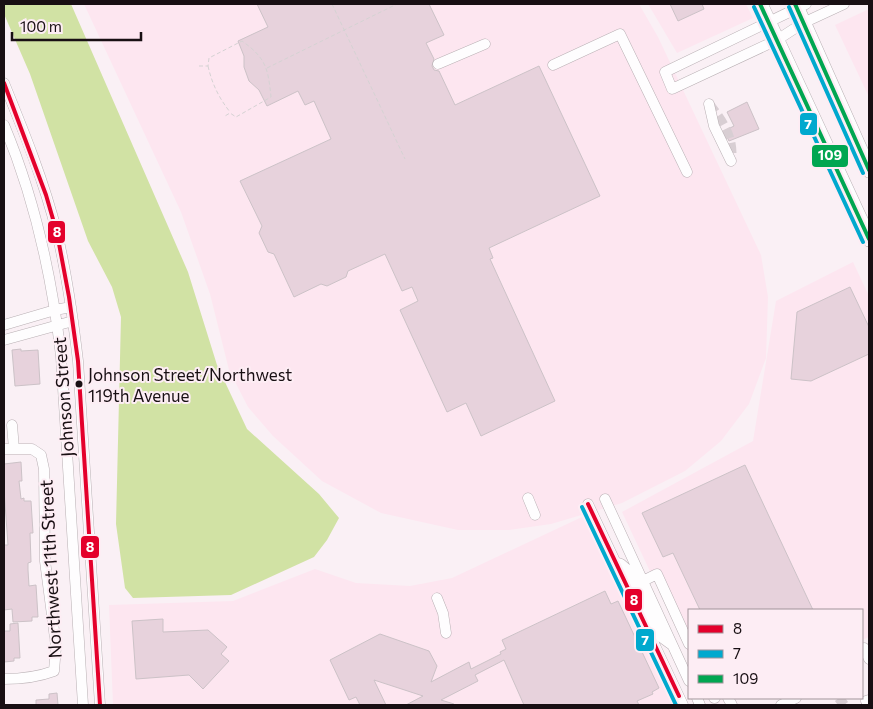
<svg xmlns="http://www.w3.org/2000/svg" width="873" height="709" font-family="Commissioner,sans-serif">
	<rect width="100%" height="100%" fill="#faf0f5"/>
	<path fill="#fde6f0" d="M84,4H639L658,37L761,255L768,297L766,358L749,404L721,441L685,471L622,503L551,524L509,530H458L381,513L322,481L273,436L248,407L229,370L210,294L181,212Z
		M648,4H746L753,18L677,53Z
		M869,9V97L835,25Z
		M853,262L869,296V637L862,640V610H689V654L622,512L753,441L776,301Z
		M582,517L589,520L676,705H113L109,605L233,601L315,569L356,583L410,586L452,578Z"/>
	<path fill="#d1e2a4" d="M4,4H71L188,272L217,365L247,429L319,494L339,518L327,540L314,557L231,595L133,598L125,588L116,524L121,317L112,287L88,241L30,74L4,14Z"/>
	<path fill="#e7d2dc" stroke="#ccc2c7" d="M257,4H429L444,35L426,43L434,59L432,66L434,70L439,71L455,105L539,66L600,196L489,248L493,258L490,259L555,401L481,436L466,403L447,412L400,310L418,301L412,287L402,291L385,254L348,271L346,277L327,286L321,284L294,297L274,254L268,252L259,233L262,226L240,181L331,139L314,101L305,105L298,91L267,106L259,90L249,81L244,67V56L238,41L268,27Z
		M670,4H702L704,9L678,21Z
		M747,102L759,129L729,141L724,131L734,126L727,112Z
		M850,287L869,327V354L811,381L791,379L797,312Z
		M21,349V351L38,350L40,384L15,386L12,350Z
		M21,462L22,481H19L21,499L24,498V501H31L33,533H30L31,562L28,563V570L29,586L36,585L38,617H32V621L13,622L12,609L4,610V545H8L4,490V464Z
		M745,465L813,610H700L673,553L663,557L642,513Z
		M605,591L611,604L618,601L659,688L652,692L653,694L637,701L639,705H524L504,660L475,675L478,681L441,700L454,704L453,705H406L423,696L374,680L386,705H360L356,697L349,700L330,660L380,634L429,651L437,666L431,682L469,662L471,669L501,654L500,652L506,649L502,640Z
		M163,619V632L208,630L227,647L221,654L229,661L203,689L189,675L136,679L132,621Z
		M18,623L20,658H14V661L4,662V631H10V624Z
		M57,693L58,705H36V700L49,699V694Z"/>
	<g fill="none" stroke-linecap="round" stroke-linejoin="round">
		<path stroke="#d8ced3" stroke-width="10" stroke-dasharray="10 5" stroke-linecap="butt" d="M709,104C723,122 734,138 731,161
			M839,698L844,705"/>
		<defs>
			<path id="minor" d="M806,4L665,72L672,89L777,40L803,23L844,4
				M438,64L485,44
				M553,65L620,34L687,172
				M4,83C24,132 44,181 57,233C67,275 73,318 78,361L100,705
				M709,104L714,126L731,161
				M4,125C35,199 52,277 61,356L83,705
				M4,325L55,310L71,307
				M4,340L73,321
				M12,425L14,449
				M4,449H32L41,455L44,469L45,561L56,646L54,671C38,677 21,679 4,679
				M528,498L535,515
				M605,499L689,681
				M588,504L683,705
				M615,562L621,564L628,570L656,631L661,637L672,645
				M643,581L657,574L689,644
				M437,598L443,613L446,633
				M864,648L869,659
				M697,698L700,705
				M714,698H715
				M728,698L732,705
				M866,701L869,700
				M781,705L796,698"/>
			<path id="highway" d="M760,4L869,239
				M795,4L869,170"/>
		</defs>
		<use href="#minor" stroke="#b9b0b4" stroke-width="11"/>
		<use href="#highway" stroke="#b9b0b4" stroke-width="16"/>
		<path stroke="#d5d2d3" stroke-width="1" stroke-dasharray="4 2.5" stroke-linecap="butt" d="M332,4L405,159
			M199,66H208L209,58L242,41C266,58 268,68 271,97L236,117L230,113L225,116
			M208,66C212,84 219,98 230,112
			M267,68L397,4"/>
		<use href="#minor" stroke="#fefdfe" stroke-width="10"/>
		<use href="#highway" stroke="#fefdfe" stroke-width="15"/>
		<defs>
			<path id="bus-1" d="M4,83L46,195L57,233L69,297L78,361L100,705
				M588,504L679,696"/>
			<path id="bus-2" d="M754,7L863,242
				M789,7L863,173
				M582,507L676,705"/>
			<path id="bus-3" d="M760,4L869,239
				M795,4L869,170"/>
		</defs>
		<use href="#bus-1" stroke="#fdedf4" stroke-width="8"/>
		<use href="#bus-2" stroke="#fdedf4" stroke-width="8"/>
		<use href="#bus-3" stroke="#fdedf4" stroke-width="8"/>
		<use href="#bus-1" stroke="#e4002b" stroke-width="4"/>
		<use href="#bus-2" stroke="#00a9ce" stroke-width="4"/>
		<use href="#bus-3" stroke="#00a651" stroke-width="4"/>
	</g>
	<circle fill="#180f13" stroke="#fdedf4" stroke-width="2" cx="79" cy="384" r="4.5"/>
	<g text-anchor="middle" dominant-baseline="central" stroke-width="4" stroke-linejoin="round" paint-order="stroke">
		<g font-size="17" fill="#180f13" stroke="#fdedf4" text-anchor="start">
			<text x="88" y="374">Johnson Street/Northwest<tspan x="88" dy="21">119th Avenue</tspan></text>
		</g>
		<g font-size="18" fill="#180f13" stroke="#fdedf4">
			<text transform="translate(63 397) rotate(-94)">Johnson Street</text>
			<text transform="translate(50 569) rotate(-93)">Northwest 11th Street</text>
		</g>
	</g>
	<g stroke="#fdedf4" stroke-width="2">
		<rect x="799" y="112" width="19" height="24" rx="5" fill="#00a9ce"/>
		<rect x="811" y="144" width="38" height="24" rx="5" fill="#00a651"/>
		<rect x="47" y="220" width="19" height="24" rx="5" fill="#e4002b"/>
		<rect x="80" y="535" width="20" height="24" rx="5" fill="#e4002b"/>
		<rect x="624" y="588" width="19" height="24" rx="5" fill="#e4002b"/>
		<rect x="635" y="628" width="20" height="24" rx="5" fill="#00a9ce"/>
	</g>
	<g font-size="14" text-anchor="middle" font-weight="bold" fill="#fff">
		<text x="808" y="129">7</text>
		<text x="830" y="160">109</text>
		<text x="57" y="237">8</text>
		<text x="90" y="552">8</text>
		<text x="634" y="605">8</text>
		<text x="645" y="645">7</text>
	</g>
	<rect width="873" height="709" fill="none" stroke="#180f13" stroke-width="10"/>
	<rect x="688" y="609" width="175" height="90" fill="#fdedf4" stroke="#a1949a"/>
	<rect x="698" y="625" width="25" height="8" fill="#e4002b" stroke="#a1949a"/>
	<text x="733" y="634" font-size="15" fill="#180f13">8</text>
	<rect x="698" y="650" width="25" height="8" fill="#00a9ce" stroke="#a1949a"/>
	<text x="733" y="659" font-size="15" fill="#180f13">7</text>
	<rect x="698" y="675" width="25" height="8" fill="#00a651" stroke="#a1949a"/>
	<text x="733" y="684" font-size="15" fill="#180f13">109</text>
	<path d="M12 32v8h129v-8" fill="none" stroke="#180f13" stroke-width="2.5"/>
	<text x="20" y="32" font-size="15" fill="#180f13" stroke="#fdedf4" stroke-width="4" paint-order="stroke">100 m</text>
</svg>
